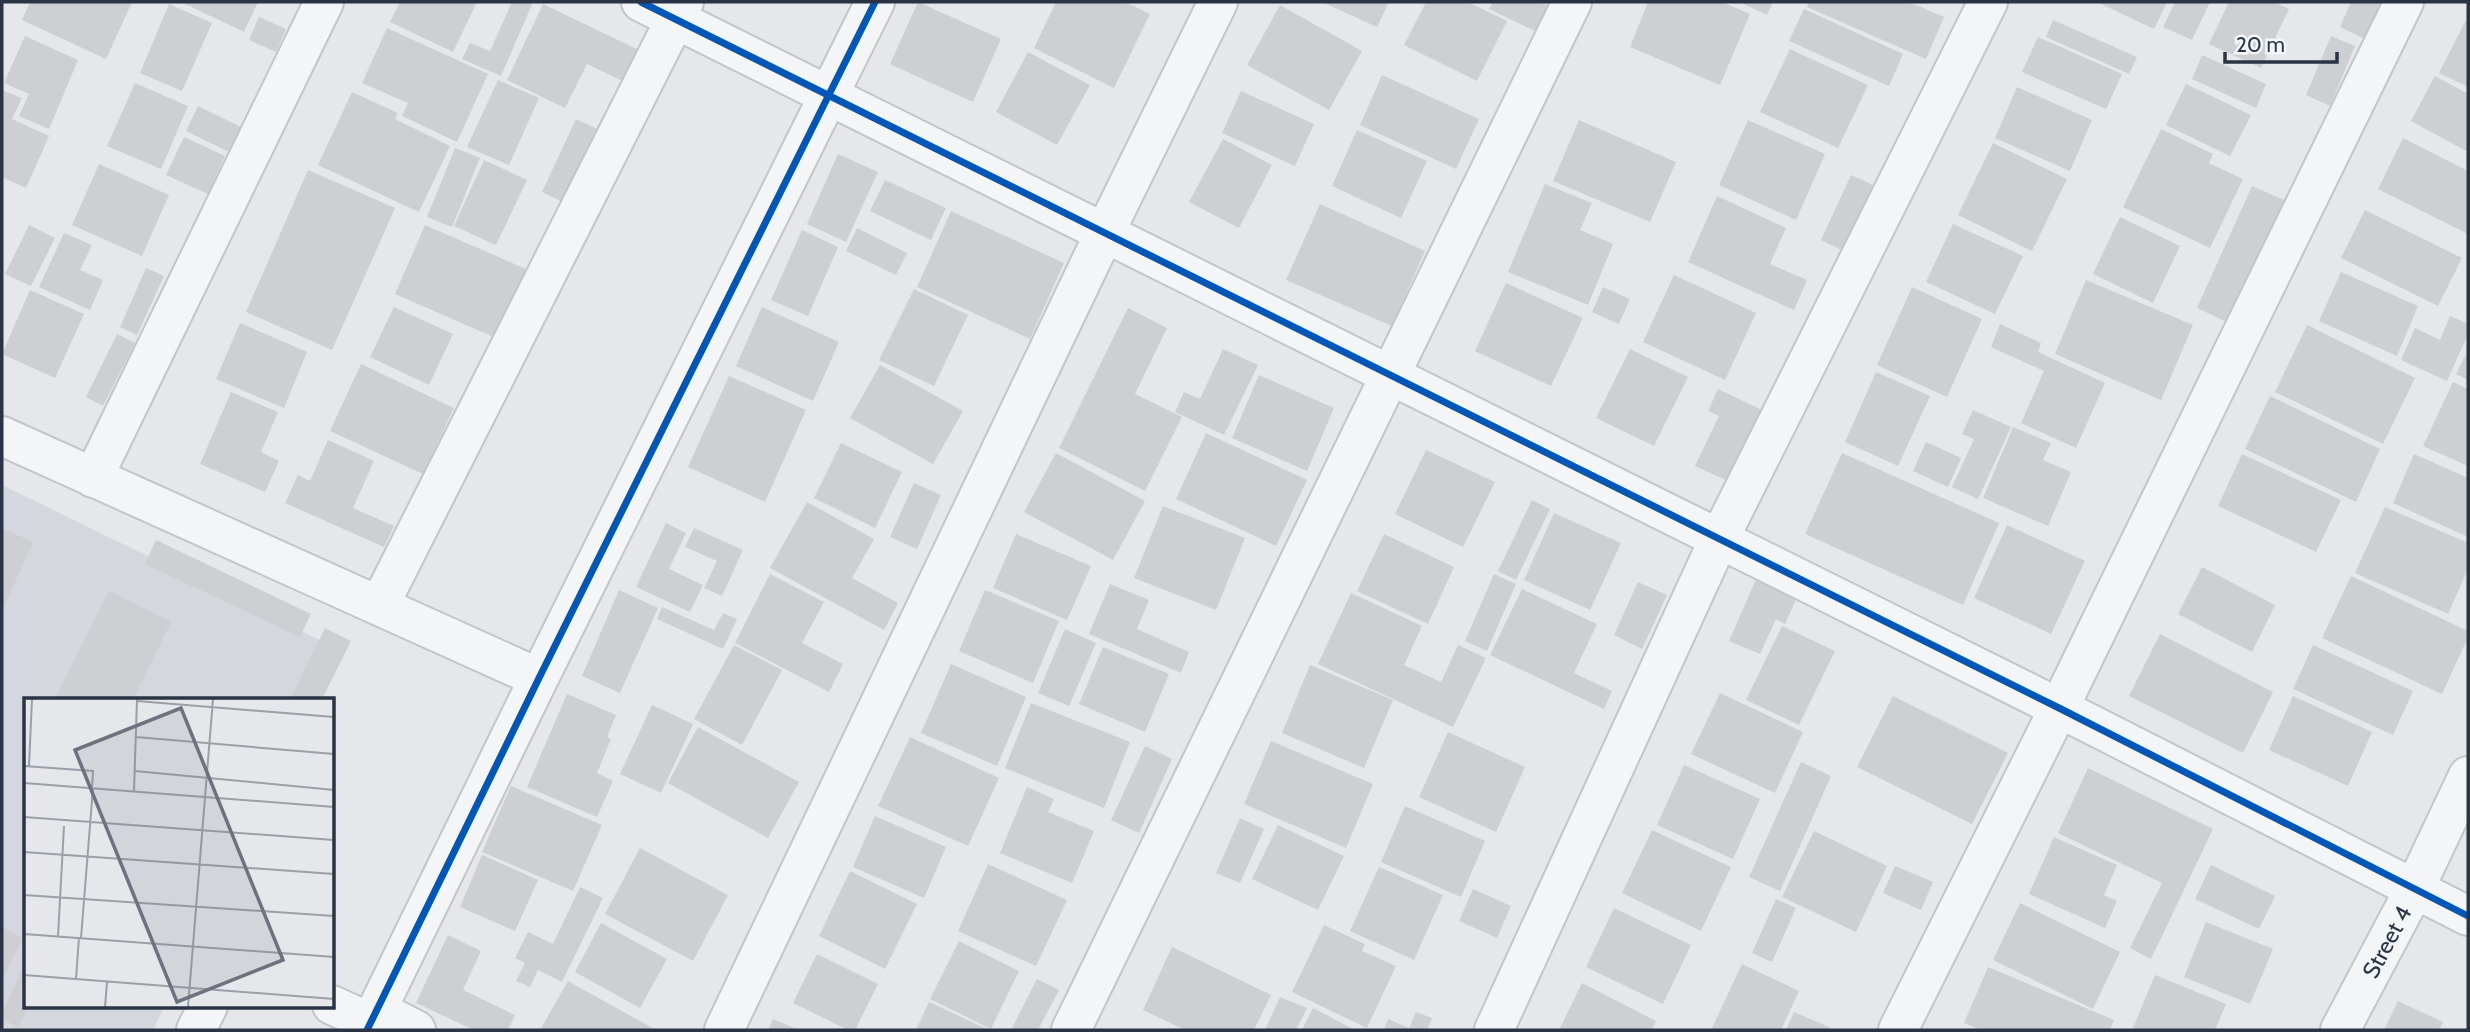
<svg xmlns="http://www.w3.org/2000/svg" width="2470" height="1032" font-family="Cabin,sans-serif">
	<rect width="100%" height="100%" fill="#e5e7ea"/>
	<path fill="#d4d7dd" d="M2,485L338,649L313,699H26V1006H165L153,1030H2Z"/>
	<path fill="#cecfd2" d="M30,2H132L106,59L22,20Z
		M181,2H258L244,32Z
		M400,2H477L453,52L390,22Z
		M512,2H533L501,76L462,59L470,43L490,51Z
		M918,2L1001,39L973,102L890,64Z
		M1056,2H1125L1150,14L1114,88L1034,48Z
		M1322,2H1389L1377,27Z
		M1426,2H1468L1507,21L1477,81L1404,45Z
		M1493,2H1541L1550,6L1537,32L1489,9Z
		M1648,2H1722L1750,14L1720,85L1630,47Z
		M1739,2H1773L1767,15Z
		M1809,2H1909L1944,17L1926,59L1807,7Z
		M2097,2H2167L2154,29Z
		M2175,2H2210L2192,40L2163,27Z
		M2229,2H2274L2289,9L2261,68L2209,44Z
		M2351,2H2384L2367,40L2340,27Z
		M169,4L212,23L182,91L140,73Z
		M543,4L645,53L629,84L587,64L565,108L507,80Z
		M1280,5L1362,51L1329,110L1247,65Z
		M1804,9L1903,54L1889,86L1789,41Z
		M259,17L286,29L276,52L249,40Z
		M2053,20L2137,57L2129,74L2046,37Z
		M2466,20L2468,21V87L2439,73Z
		M387,28L488,74L457,142L402,116L408,103L362,83Z
		M25,36L78,60L49,129L19,116L29,94L4,83Z
		M2331,36L2355,46L2330,106L2306,95Z
		M2038,37L2122,74L2106,109L2022,72Z
		M1790,49L1868,85L1838,148L1760,112Z
		M1028,52L1090,85L1057,145L996,112Z
		M2202,55L2266,84L2256,108L2192,79Z
		M1382,75L1479,119L1456,169L1360,125Z
		M2435,76L2468,94V152L2411,121Z
		M498,80L539,98L509,165L467,147Z
		M135,83L188,106L161,169L107,146Z
		M2186,84L2251,115L2230,156L2166,125Z
		M2017,87L2092,120L2070,171L1995,138Z
		M2,90L22,98L12,119L49,136L26,188L2,177Z
		M1241,91L1314,124L1295,166L1222,133Z
		M352,92L398,113L395,119L450,146L419,212L318,165Z
		M198,106L243,128L231,153L186,131Z
		M576,119L606,133L571,206L542,192Z
		M1579,120L1676,162L1650,222L1553,181Z
		M1748,120L1825,154L1796,220L1719,185Z
		M2161,129L2213,154L2209,163L2243,179L2210,248L2123,207Z
		M1357,130L1427,161L1401,218L1332,186Z
		M184,137L225,156L208,194L166,175Z
		M2403,138L2468,171V234L2378,189Z
		M1223,139L1272,165L1239,228L1189,202Z
		M1993,143L2067,179L2032,251L1958,215Z
		M455,148L480,158L452,227L427,217Z
		M838,154L878,172L846,242L807,224Z
		M484,160L527,180L496,245L454,226Z
		M99,164L169,195L142,256L72,225Z
		M308,170L395,208L332,350L246,312Z
		M1851,175L1882,189L1852,255L1821,240Z
		M885,180L946,208L931,240L870,211Z
		M1545,184L1592,203L1580,230L1613,244L1588,305L1508,272Z
		M2252,186L2284,200L2229,323L2197,308Z
		M1717,196L1786,228L1770,264L1807,280L1794,310L1688,262Z
		M1320,204L1425,251L1392,326L1286,280Z
		M2365,210L2462,258L2438,306L2341,258Z
		M951,211L1064,263L1030,339L917,287Z
		M2120,217L2180,246L2153,303L2093,274Z
		M1953,224L2023,256L1995,314L1926,282Z
		M29,225L55,238L31,286L5,274Z
		M425,225L526,269L496,338L395,294Z
		M857,228L907,253L896,275L846,251Z
		M802,230L838,247L808,316L771,300Z
		M64,233L92,245L80,270L103,280L90,310L39,287Z
		M146,268L164,276L137,335L120,327Z
		M2341,272L2418,306L2397,356L2319,321Z
		M1674,275L1756,313L1725,380L1643,342Z
		M2086,280L2193,325L2161,400L2055,354Z
		M1506,283L1583,318L1551,386L1475,351Z
		M1603,287L1630,299L1619,324L1592,312Z
		M1912,287L1982,319L1947,397L1877,365Z
		M914,289L968,315L934,386L879,360Z
		M30,290L84,314L55,378L2,354Z
		M394,307L453,334L429,385L370,357Z
		M762,307L839,342L813,401L736,366Z
		M1128,308L1167,328L1135,394L1182,417L1145,491L1059,448Z
		M2450,316L2468,324V334L2447,381L2401,360L2415,328L2440,340Z
		M240,323L307,352L284,408L216,379Z
		M2000,324L2041,343L2038,352L2105,383L2076,448L2021,423L2044,371L1991,347Z
		M2307,325L2415,378L2383,444L2275,392Z
		M117,334L135,343L103,406L86,397Z
		M1223,349L1258,365L1224,435L1175,412L1184,392L1200,399Z
		M1630,349L1688,377L1654,446L1596,418Z
		M2468,350V380L2456,374Z
		M361,364L454,408L423,474L330,431Z
		M880,365L963,411L933,464L850,418Z
		M1876,372L1930,396L1898,466L1845,442Z
		M1259,375L1334,408L1307,471L1232,438Z
		M729,376L806,410L765,502L688,467Z
		M2453,382L2468,389V466L2423,446Z
		M1718,389L1762,410L1728,481L1695,466L1719,416L1708,411Z
		M231,392L278,412L261,452L279,461L265,492L200,464Z
		M2270,396L2380,449L2356,502L2245,449Z
		M1973,410L2011,427L1978,499L1952,487L1974,439L1962,434Z
		M2013,427L2051,443L2043,460L2071,472L2048,526L1983,498Z
		M1206,433L1307,480L1276,546L1176,499Z
		M328,440L374,461L353,508L394,526L384,547L285,503L298,475L310,481Z
		M1926,442L1961,458L1948,487L1913,471Z
		M841,443L902,472L875,528L814,498Z
		M1426,450L1495,482L1463,547L1395,514Z
		M1056,453L1145,501L1113,560L1024,512Z
		M1842,453L1999,523L1963,605L1805,534Z
		M2242,454L2341,500L2316,552L2218,506Z
		M2414,454L2468,478V537L2393,503Z
		M914,483L941,495L917,549L890,537Z
		M1532,500L1550,509L1516,580L1498,571Z
		M807,502L874,539L852,578L898,603L884,630L770,568Z
		M1163,506L1245,538L1216,610L1134,578Z
		M2385,507L2468,543V569L2448,614L2355,573Z
		M1554,513L1621,543L1590,610L1524,580Z
		M666,523L686,533L669,569L703,585L690,612L636,587Z
		M2007,525L2085,561L2051,634L1974,598Z
		M2,528L33,542L2,611Z
		M694,528L743,550L722,596L704,588L717,561L685,547Z
		M1016,534L1091,566L1067,620L993,588Z
		M1384,534L1454,567L1428,624L1357,591Z
		M156,540L311,614L300,637L145,564Z
		M2202,567L2275,605L2252,652L2178,614Z
		M770,574L824,602L802,643L843,664L829,692L735,643Z
		M1494,574L1516,584L1487,651L1465,641Z
		M2351,576L2468,631V637L2442,694L2322,638Z
		M1757,577L1798,595L1785,624L1776,619L1760,654L1729,641Z
		M1638,582L1667,595L1642,649L1614,635Z
		M1110,584L1149,600L1137,629L1189,652L1181,673L1089,634Z
		M1522,589L1597,624L1574,673L1612,691L1604,709L1490,655Z
		M619,590L658,608L620,693L582,676Z
		M985,590L1059,621L1033,683L959,651Z
		M109,591L171,622L133,699H55Z
		M1351,593L1422,626L1404,665L1441,682L1458,645L1486,658L1453,727L1318,664Z
		M662,607L714,630L723,613L737,619L723,649L657,619Z
		M1782,626L1835,651L1799,725L1746,700Z
		M325,628L351,641L322,699H290Z
		M1065,629L1096,643L1069,706L1038,693Z
		M2160,634L2273,692L2243,753L2129,696Z
		M734,645L782,670L742,745L694,719Z
		M2313,645L2413,691L2393,735L2293,689Z
		M1103,647L1169,674L1145,732L1079,704Z
		M951,664L1026,697L997,766L921,733Z
		M1310,665L1393,700L1364,768L1282,733Z
		M1720,693L1803,732L1775,793L1691,754Z
		M567,694L616,715L607,737L611,739L597,773L613,781L597,817L527,787Z
		M1893,696L2008,753L1972,824L1857,767Z
		M2293,696L2372,732L2348,786L2269,750Z
		M1031,703L1130,742L1104,808L1005,768Z
		M652,705L693,724L661,793L620,774Z
		M698,727L799,782L768,838L668,783Z
		M1448,732L1525,767L1496,832L1419,797Z
		M910,737L999,778L968,846L878,806Z
		M1271,741L1373,784L1346,848L1244,804Z
		M1145,746L1172,759L1139,833L1111,820Z
		M1801,762L1831,776L1780,891L1749,877Z
		M1684,765L1760,799L1733,859L1657,825Z
		M2088,768L2213,829L2151,959L2130,948L2162,883L2058,833Z
		M511,786L602,825L573,891L482,852Z
		M1027,787L1054,799L1048,812L1094,831L1072,883L1000,853Z
		M1405,806L1485,841L1461,897L1381,862Z
		M875,816L946,847L924,898L853,867Z
		M1240,818L1264,829L1240,883L1216,873Z
		M1278,825L1344,856L1318,910L1252,879Z
		M1652,830L1731,867L1701,931L1622,893Z
		M1814,831L1887,866L1856,932L1782,897Z
		M2054,837L2117,865L2104,895L2117,901L2105,928L2029,894Z
		M640,848L728,895L693,961L605,914Z
		M482,855L538,880L515,931L460,907Z
		M988,864L1067,900L1036,966L958,931Z
		M2211,865L2275,896L2259,929L2195,899Z
		M1895,866L1933,882L1921,910L1883,893Z
		M1379,867L1443,895L1414,960L1350,931Z
		M850,871L917,904L885,969L819,936Z
		M580,887L603,898L562,982L538,970L530,987L516,981L525,963L515,958L528,932L553,944Z
		M1473,889L1511,906L1497,938L1459,921Z
		M1776,899L1796,908L1772,962L1752,953Z
		M2020,903L2120,952L2093,1009L1993,960Z
		M1614,908L1691,945L1663,1004L1586,967Z
		M2206,922L2273,949L2250,1004L2184,977Z
		M601,923L667,959L640,1008L575,972Z
		M1324,925L1365,944L1362,951L1396,966L1367,1028L1292,992Z
		M2,927L23,938L2,979Z
		M448,935L481,951L463,990L515,1015L508,1030H474L416,1003Z
		M959,941L1019,971L991,1029L930,999Z
		M1172,947L1271,995L1254,1030H1185L1143,1010Z
		M817,954L878,984L855,1030H848L793,1003Z
		M26,961L28,1006L18,1027L2,1019V1013Z
		M1742,964L1799,991L1781,1030H1711Z
		M1988,967L2114,1020L2110,1030H1981L1964,1023Z
		M2155,975L2226,1004L2215,1030H2138L2133,1028Z
		M1037,979L1059,990L1038,1030H1011Z
		M568,981L656,1030H540Z
		M1582,983L1656,1021L1652,1030H1559Z
		M1280,997L1307,1008L1296,1030H1265Z
		M2398,1001L2443,1022L2439,1030H2384Z
		M929,1002L989,1030H916Z
		M1313,1008L1355,1030H1302Z
		M1416,1012L1432,1018L1427,1030H1384L1388,1019L1409,1028Z
		M1794,1012L1829,1027L1828,1030H1786Z
		M773,1019L799,1030H768Z"/>
	<g fill="none" stroke-linecap="round" stroke-linejoin="round">
		<defs>
			<path id="street" d="M641,2L2059,708L2468,916
				M2,436L539,678
				M93,478L324,2
				M379,606L684,2
				M332,1005L371,1023
				M377,1010L416,1030
				M196,1030L208,1006
				M367,1030L539,678L875,2
				M724,1030L1105,232L1218,2
				M1071,1030L1572,2
				M1494,1030L1719,539L1988,2
				M1898,1030L2059,708L2404,2
				M2340,1030L2414,890L2468,776"/>
		</defs>
		<use href="#street" stroke="#c3c5c8" stroke-width="42"/>
		<use href="#street" stroke="#f4f5f6" stroke-width="38"/>
		<defs>
			<path id="cycleway" d="M641,2L2059,708L2468,916
				M367,1030L539,678L875,2"/>
		</defs>
		<use href="#cycleway" stroke="#f3f6f8" stroke-width="11"/>
		<use href="#cycleway" stroke="#0057b8" stroke-width="7"/>
	</g>
	<g text-anchor="middle" dominant-baseline="central" stroke-width="6" stroke-linejoin="round" paint-order="stroke">
		<g font-size="23" fill="#2b3444" stroke="#f3f6f8">
			<text transform="translate(2387 942) rotate(-62)">Street 4</text>
		</g>
	</g>
	<g transform="translate(24 698)">
		<rect width="310" height="310" fill="#e5e7ea"/>
		<path fill="none" stroke="#9b9fa8" stroke-width="2" d="M113,3L310,19M112,39L310,56M0,68L69,73L68,90M5,68L8,1M111,73L310,92M0,85L310,109M110,93L113,1M0,119L310,142M0,154L310,176M0,197L310,218M0,236L310,259M34,238L40,128M57,240L69,90M0,277L310,301M52,281L55,239M81,309L83,284M164,309L189,1"/>
		<path fill="#6c737e" fill-opacity="0.15" stroke="#6c737e" stroke-width="3.5" d="M157,10L259,262L153,304L51,52Z"/>
		<rect width="310" height="310" fill="none" stroke="#2b3444" stroke-width="3.5"/>
	</g>
	<rect width="2470" height="1032" fill="none" stroke="#2b3444" stroke-width="7"/>
	<path d="M2225 52v10h112v-10" fill="none" stroke="#2b3444" stroke-width="3.5"/>
	<text x="2236" y="52" font-size="21" fill="#2b3444" stroke="#f3f6f8" stroke-width="5" paint-order="stroke">20 m</text>
</svg>
